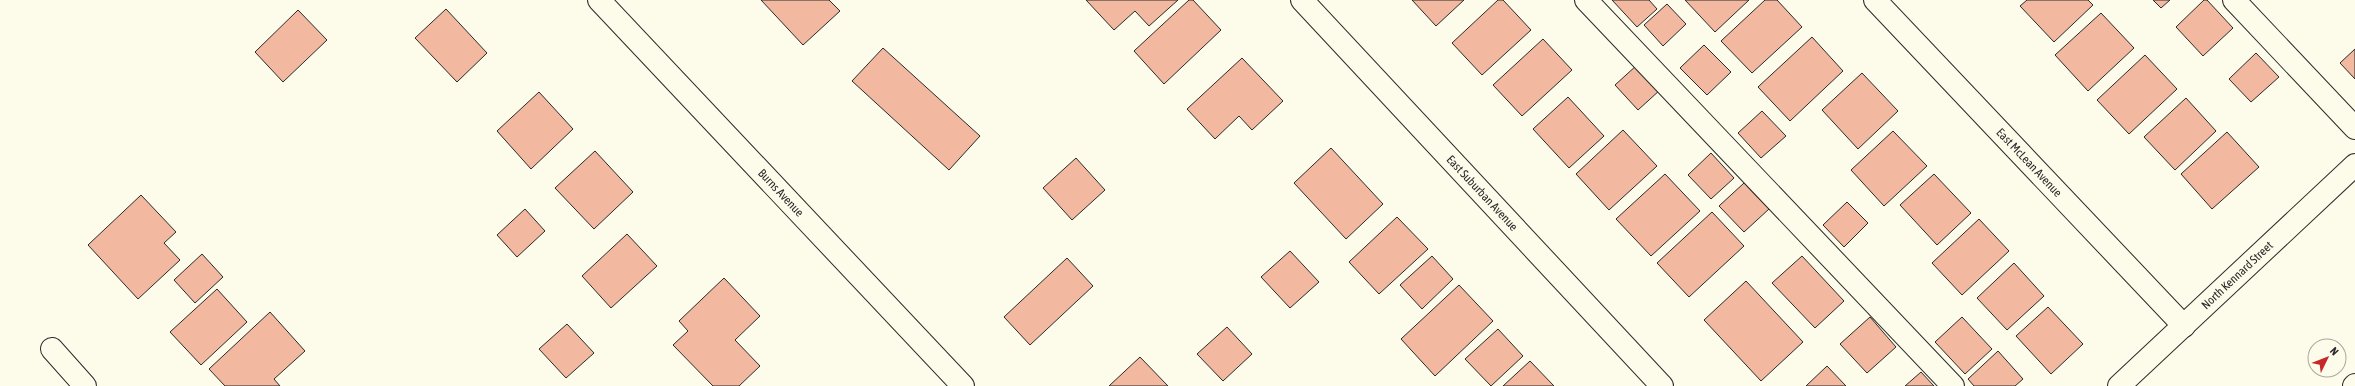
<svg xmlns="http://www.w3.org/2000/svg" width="2355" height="386" font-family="'Asap Condensed',sans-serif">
	<rect width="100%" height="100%" fill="#fdfbea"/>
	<path fill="#f2b8a0" stroke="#2b2b2b" d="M761,0H829L840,11L803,45Z
		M1086,0H1178L1149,26L1135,11L1114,30Z
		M1189,0H1193L1221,30L1164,84L1134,51Z
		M1412,0H1464L1436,26Z
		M1498,0H1503L1531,30L1482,75L1452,43Z
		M1612,0H1649L1657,9L1637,27Z
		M1685,0H1749L1715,32Z
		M1765,0H1777L1802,27L1752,73L1721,41Z
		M2027,0H2088L2093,5L2054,42L2020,6Z
		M2153,0H2170L2161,8Z
		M2204,0H2207L2233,28L2203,56L2176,27Z
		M1667,4L1686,24L1663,46L1644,25Z
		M446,9L487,53L457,82L415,38Z
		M298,10L327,40L283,82L255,52Z
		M2101,13L2134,48L2088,91L2055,55Z
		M1812,37L1843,71L1790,121L1758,87Z
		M1543,39L1572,70L1522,116L1493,85Z
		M1704,45L1731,72L1707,95L1680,68Z
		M883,48L980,136L949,170L852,81Z
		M2355,49V79L2340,63Z
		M2256,53L2279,77L2251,102L2229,79Z
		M2145,55L2177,89L2129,134L2097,100Z
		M1242,58L1283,101L1252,130L1239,116L1215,139L1187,109Z
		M1637,65L1660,90L1638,110L1615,85Z
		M1862,73L1898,111L1858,149L1822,110Z
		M539,92L573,129L531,169L497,131Z
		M1568,97L1604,136L1569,168L1533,129Z
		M2186,98L2216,131L2175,170L2144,137Z
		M1762,111L1786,136L1761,158L1738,133Z
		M1623,130L1657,166L1609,210L1576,174Z
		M1893,131L1927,166L1884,206L1851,170Z
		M2227,132L2259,167L2212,209L2181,174Z
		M1331,148L1383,204L1346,239L1294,183Z
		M595,151L633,192L594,229L555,188Z
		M1711,153L1734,178L1711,199L1688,175Z
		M1076,158L1105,190L1072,220L1043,188Z
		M1665,174L1700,211L1651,256L1616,219Z
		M1934,174L1971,213L1937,245L1900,205Z
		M1744,183L1769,209L1744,232L1719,206Z
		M141,195L176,232L164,243L180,260L138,299L88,245Z
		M1847,202L1868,223L1844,247L1823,225Z
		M525,209L545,231L517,257L497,235Z
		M1712,212L1744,246L1689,297L1657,263Z
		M1397,217L1428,249L1379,294L1349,262Z
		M1979,219L2009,251L1962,295L1932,263Z
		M627,234L657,266L611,308L582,276Z
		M1290,251L1319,282L1290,308L1261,277Z
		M202,254L223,277L195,303L174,280Z
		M1432,256L1453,279L1422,309L1400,285Z
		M1802,256L1844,301L1815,328L1772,283Z
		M1067,258L1093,286L1030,345L1004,317Z
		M2014,263L2044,296L2007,330L1977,298Z
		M724,278L760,316L735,340L760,366L739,386H713L673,345L688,331L679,321Z
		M1746,281L1803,342L1761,381L1704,320Z
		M1459,285L1493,321L1435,376L1401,339Z
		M217,289L247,322L201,365L170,332Z
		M2048,307L2083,344L2051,374L2016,336Z
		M270,312L305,351L274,379L280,386H225L209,369Z
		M1870,317L1896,347L1867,373L1840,344Z
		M1962,317L1992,349L1965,374L1935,342Z
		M567,324L594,353L566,378L539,349Z
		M1227,327L1252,354L1223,381L1197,354Z
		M1498,329L1523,356L1491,386L1465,359Z
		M1998,351L2023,379L2015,386H1974L1968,379Z
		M1140,357L1168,386H1109Z
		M1530,361L1554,386H1503Z
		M1827,366L1846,386H1806Z
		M1921,372L1934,386H1905Z"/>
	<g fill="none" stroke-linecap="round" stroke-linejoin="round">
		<defs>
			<g id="minor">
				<path id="s1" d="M599,0L963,386"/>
				<path id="s2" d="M1302,0L1662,386"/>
				<path d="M1586,0L1953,386"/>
				<path id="s3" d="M1875,0L2184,326"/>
				<path d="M2234,0L2355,128"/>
				<path d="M52,349L85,386"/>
				<path id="s4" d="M2119,386L2355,165"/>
				<path d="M2354,386L2355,385"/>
			</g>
		</defs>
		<use href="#minor" stroke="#2b2b2b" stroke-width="24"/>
		<use href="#minor" stroke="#fdfbea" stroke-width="22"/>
	</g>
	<g text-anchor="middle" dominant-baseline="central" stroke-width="3" stroke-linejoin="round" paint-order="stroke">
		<g font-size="12" fill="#2b2b2b" stroke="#fdfbea">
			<text stroke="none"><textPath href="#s3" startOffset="224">East McLean Avenue</textPath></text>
			<text stroke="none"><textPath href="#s1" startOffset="265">Burns Avenue</textPath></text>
			<text stroke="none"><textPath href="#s2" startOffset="264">East Suburban Avenue</textPath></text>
			<text stroke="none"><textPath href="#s4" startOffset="162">North Kennard Street</textPath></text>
		</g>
	</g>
	<g transform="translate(2327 358) rotate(47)"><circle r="19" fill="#fdfbea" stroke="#a9a89e"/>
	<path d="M0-3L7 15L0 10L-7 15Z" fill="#c62828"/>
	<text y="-6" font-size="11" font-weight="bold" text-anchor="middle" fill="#2b2b2b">N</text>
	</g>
</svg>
